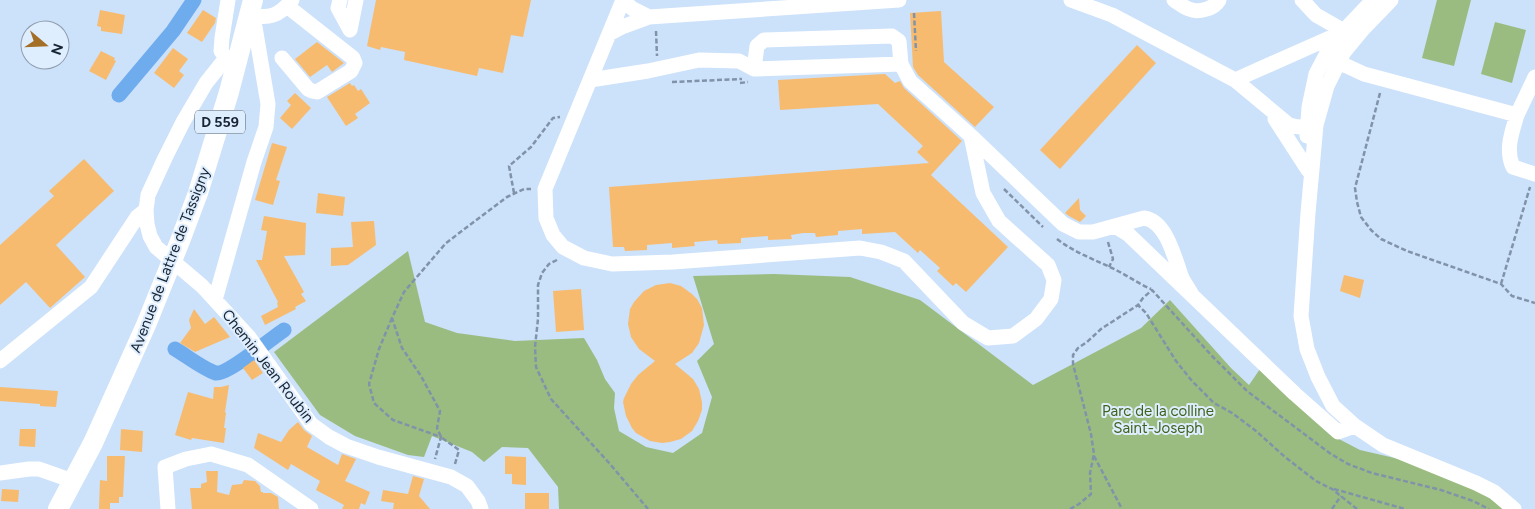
<svg xmlns="http://www.w3.org/2000/svg" width="1535" height="509" font-family="Figtree,sans-serif">
	<rect width="100%" height="100%" fill="#cce1fa"/>
	<path fill="#9bbc80" d="M1437,0H1471L1454,66L1422,58Z
		M1495,22L1526,30L1512,83L1481,74Z
		M408,251L425,322L457,333L515,341L584,338L597,360L605,379L615,393L614,408L619,431L646,447L673,453L702,433L712,397L697,361L714,344L693,276L774,274L850,277L920,300L1033,385L1141,328L1170,300L1231,368L1249,385L1260,369L1337,438L1360,450L1399,459L1477,489L1505,509H559L558,487L528,448L502,447L484,462L472,452L432,436L424,457L408,455L355,436L320,415L274,352Z"/>
	<g fill="none" stroke-linecap="round" stroke-linejoin="round">
		<path stroke="#6facee" stroke-width="15" d="M119,95L173,31L194,0
			M175,349C187,356 203,369 216,373C227,375 272,338 284,330"/>
	</g>
	<path fill="#f7bb6f" d="M376,0H531L523,37L511,35L503,73L479,68L477,76L404,60L405,52L381,47L380,50L367,46Z
		M100,10L125,15L122,34L101,31V27L97,26Z
		M203,10L216,18L215,23L202,42L187,33Z
		M941,11L944,62L994,107L975,127L918,75L913,67L910,13Z
		M317,42L344,63L332,72L327,65L310,77L295,59Z
		M1137,45L1156,63L1060,169L1040,150Z
		M173,48L188,59L179,71L184,75L174,88L154,73Z
		M101,51L115,58L114,60L116,61L106,80L89,71Z
		M885,74L895,83L900,81L904,88L962,141L931,175L1008,247L966,292L956,283L953,286L937,271L940,268L920,250L918,253L895,232L862,234V229L838,231V235L816,237L815,233H803L791,235L792,239L768,240V236L741,238V243L718,244L717,240L694,242L695,246L672,248V243L647,245V250L625,251L624,247H613L609,187L929,163L917,152L923,146L878,104L780,110L778,80Z
		M350,83L352,86L354,85L358,91L361,89L370,103L355,114L358,118L346,126L327,97Z
		M295,93L311,108L292,129L280,118L291,105L287,101Z
		M272,143L287,147L276,180L280,181L273,205L255,200Z
		M84,159L114,191L56,245L85,277L50,308L26,282L0,305V245L54,196L49,191Z
		M318,193L345,197L343,216L316,213Z
		M1079,198L1080,210L1086,216L1080,222L1069,216L1065,213Z
		M264,216L306,223L305,255L284,256L304,292L301,294L306,301L295,307L296,309L265,325L261,316L278,307L277,303L278,302L256,260H262L267,231L261,230Z
		M374,221L376,245L348,265L331,266V248L353,247L351,222Z
		M1344,275L1364,280L1360,298L1340,291Z
		M670,283L681,286L692,294L697,299L702,308L704,325L699,343L692,353L675,364L693,379L699,389L702,402V410L698,421L692,431L681,439L670,442L662,443L650,441L636,433L632,428L626,416L623,402L624,398L631,384L638,375L655,361L639,349L631,337L628,324L630,309L634,302L644,291L656,285Z
		M581,289L584,330L556,332L553,291Z
		M194,309L205,324L214,317L230,337L195,352L180,343L191,328L189,320Z
		M254,360L263,373L252,380L243,368Z
		M229,385L225,412L226,413L224,428H226L224,443L192,438L191,440L175,435L188,392L213,399L214,387H221Z
		M0,387L58,391L56,407L40,406V404L0,401Z
		M298,422L304,430L312,436L307,447L338,465L342,454L356,459L345,481L370,492L365,505L361,503L359,509H342L344,505L316,490L320,481L291,464L288,470L254,448L258,433L281,442L289,430Z
		M20,429H36L35,447L19,446Z
		M121,429L143,431L142,452L120,450Z
		M107,456H125L123,497H119V503H110V509H99L100,480L107,481Z
		M505,456L526,457V485L512,484V474H505Z
		M206,471H218L217,492L229,495L232,485L242,484L244,480L255,481L260,486L261,492H263V493H271L278,497L279,509H192L190,488H201V484L207,482Z
		M413,476L424,479L419,496L430,509H393L394,503L381,501L383,490L408,494Z
		M2,489L19,490L18,502L1,501Z
		M525,493H549V509H525Z"/>
	<g fill="none" stroke-linecap="round" stroke-linejoin="round">
		<path stroke="#8193a8" stroke-width="2.5" stroke-dasharray="5 2.5" stroke-linecap="butt" d="M914,13L916,51
			M656,31L657,56
			M672,82L742,79
			M740,83L748,82
			M1380,93L1355,188L1357,202L1361,217L1371,230L1381,239L1407,251L1501,284L1512,296L1535,303
			M1004,189L1043,227
			M514,193L509,166L531,147L553,118L560,117
			M1057,239C1075,253 1096,260 1116,270C1128,276 1139,284 1151,289
			M1108,242L1113,259L1109,267
			M557,260L549,264L542,273L538,285V319L535,347L536,367L551,399L610,464L648,509
			M1501,284L1530,187
			M392,318L379,349L369,384L374,403L393,420L441,437L435,459
			M1094,456L1122,509
			M455,464L459,450L441,437L437,428L440,411L421,376L402,348L392,318L404,292L446,243L507,197L524,189H531
			M1334,489L1405,509
			M1070,509L1079,504L1091,494L1090,473L1094,454L1091,434L1073,364V355L1078,348L1087,342L1101,329L1138,305
			M1332,509L1341,496
			M1357,509L1332,489L1316,481L1285,457L1256,431L1232,413L1214,403L1192,381L1176,361L1146,313L1138,305L1143,298L1152,290L1212,356L1247,391L1331,454L1348,464L1372,473L1441,490L1473,501L1489,509"/>
		<path stroke="#fff" stroke-width="15" d="M340,0L338,8L350,30L356,0
			M623,0L545,189L546,218L553,235L563,247L584,258L612,264L673,262L860,248L881,252L904,261L963,323L988,338L1013,336L1036,319L1051,299L1054,280L1048,265L999,221L983,193L971,136
			M1071,0L1112,15L1235,80L1289,125L1299,127L1316,125
			M1174,0C1179,3 1183,7 1189,9C1198,13 1214,9 1219,0
			M1302,0L1316,15L1344,31
			M1391,0L1363,29L1344,52L1327,86L1316,125L1308,213L1301,316L1307,349L1318,377L1333,406L1355,426L1383,445L1476,483L1494,492L1514,509
			M623,1L633,9L649,17L899,0
			M250,15C269,19 279,16 292,0
			M609,34L622,27L649,17
			M226,58L221,51L222,38L228,0
			M282,58L308,89L312,91L317,92L351,71L355,63L353,58L287,6
			M238,62L226,58L206,83L183,122L165,158L148,195L146,210L147,224L150,236L156,247L202,286L249,337L311,424L329,437L346,446L378,457L451,477L467,486L478,501L481,509
			M1338,62L1364,74L1517,115C1512,132 1505,150 1513,167L1535,174
			M754,69L757,46L764,40L892,36L899,41L901,64L910,81L971,136L1063,224L1079,232H1093L1144,218C1167,221 1175,260 1182,278C1185,284 1189,289 1192,295
			M590,80L648,71L699,60L739,61L754,69L901,64
			M1235,80L1343,32
			M1517,115L1535,77
			M1275,119L1308,170
			M1307,136L1309,107L1316,74L1327,53L1338,37L1373,0
			M1115,226L1128,234L1295,394L1338,432L1355,426
			M215,300L254,162L266,127L268,104L255,27
			M0,361L91,287L137,217L146,210
			M0,473L29,469H39L73,481
			M168,509L165,467L186,459L211,454L248,465L311,509"/>
		<path stroke="#fff" stroke-width="20" d="M58,509L93,443L146,325L180,241L198,193L229,92L253,0"/>
	</g>
	<g text-anchor="middle" dominant-baseline="central" stroke-width="4" stroke-linejoin="round" paint-order="stroke">
		<rect fill="#dfeefe" stroke="#536170" stroke-width="1" x="195" y="110.5" width="50" height="23" rx="4"/>
		<g font-size="14" font-weight="bold" fill="#172433">
			<text x="220" y="122">D 559</text>
		</g>
		<g font-size="15" fill="#172433" stroke="#dfeefe">
			<text transform="translate(170 260) rotate(-69)">Avenue de Lattre de Tassigny</text>
			<text transform="translate(268 366) rotate(52)">Chemin Jean Roubin</text>
		</g>
		<g font-size="15" fill="#40621c" stroke="#dfeefe">
			<text x="1158" y="411">Parc de la colline<tspan x="1158" dy="17">Saint-Joseph</tspan></text>
		</g>
	</g>
	<g transform="translate(45 45) rotate(109)"><circle r="24" fill="#dfeefe" stroke="#8f9dad"/>
	<path d="M0-4L9 19L0 12L-9 19Z" fill="#a36f27"/>
	<text y="-8" font-size="14" font-weight="bold" text-anchor="middle" fill="#172433">N</text>
	</g>
</svg>
